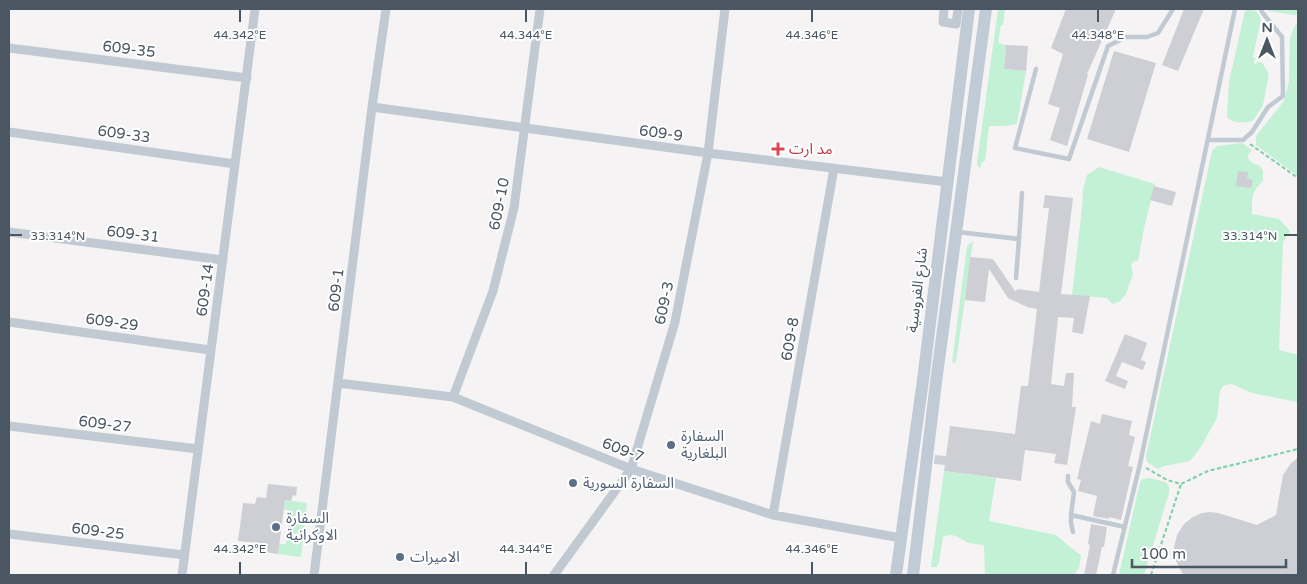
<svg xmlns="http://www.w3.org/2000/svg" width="1307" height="584" font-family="'Varela Round','Noto Sans Arabic',sans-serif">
	<rect width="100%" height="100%" fill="#f5f3f3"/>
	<path fill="#c3f1d5" d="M998,9H1005L1003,25H1001L998,43L1006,45L1004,69L1026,71L1017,124L1005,126H989L985,161L982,162L980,168L978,167L977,163Z
		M1248,9L1256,11L1261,19L1253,57L1263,64L1269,74L1263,105L1253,121C1245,123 1234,124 1227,117L1229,82L1245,11Z
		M1269,9H1298V14L1295,15L1268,11Z
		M1298,23V176L1256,145V136L1284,101L1289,81L1290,38L1295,25Z
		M1242,143L1252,150L1248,155L1249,160L1254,164L1259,165L1263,171V181C1251,192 1252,198 1252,214L1279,219L1290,231L1283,242L1279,350L1298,355V402L1252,393L1232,384L1224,385L1220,391L1217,418L1200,448L1190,461L1164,466L1158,469L1147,462L1146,456L1212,151L1217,146Z
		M1099,167L1155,184L1144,228L1138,261H1135L1131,264L1133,274L1126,294L1120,301L1112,304L1107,298L1072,295L1083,199C1081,191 1085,184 1087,175Z
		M973,241L956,362L952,363L967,246Z
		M944,471L996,478L989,521L1056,535L1070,547L1081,555L1079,568L1074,575H985L984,545C979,544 972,544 967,542C957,538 955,532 943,537L939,562L937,567H931Z
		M1150,478L1165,482L1169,486V493L1144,575H1119L1140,482L1142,479Z
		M285,500L307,503L301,557L278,554L279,544H286L290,511L284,509Z"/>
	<path fill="#cdcfd5" d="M1066,9H1116L1087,74L1088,75L1067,146L1050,140L1060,108L1048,104L1063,54L1051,48Z
		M1184,9H1204L1178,71L1162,65Z
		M1006,45L1028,46L1026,71L1004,69Z
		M1114,51L1156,63L1129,152L1087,139Z
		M1238,171L1248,172L1247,178L1253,180L1251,188L1236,186Z
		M1154,186L1176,192L1172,206L1150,200Z
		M1045,195L1073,198L1061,294L1090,296L1083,334L1072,332L1074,318L1058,317L1051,384L1064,386L1066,373H1074L1072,407H1076L1067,465L1054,463L1056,454L1025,450L1021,481L944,471L945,465L934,464L935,455L946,456L950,426L1015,434L1021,386H1028L1037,309L1027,307L1008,298L989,269L985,302L965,300L970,257L993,259L1015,291L1019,289L1039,292L1049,208H1043Z
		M1125,334L1147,343L1141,360L1146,362L1143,370L1122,362L1116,376L1128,381L1125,389L1105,381Z
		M1102,414L1132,421L1129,435L1135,437L1128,466L1133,467L1121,520L1109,517V519L1093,516L1097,496L1078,491L1081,480L1077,479L1091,421L1100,424Z
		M1298,458V575H1183L1175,559L1174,547L1177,535L1184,524L1193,517L1202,513L1210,512L1218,513L1257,525L1276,515L1283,475L1291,463Z
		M268,484L297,487L296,496L293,495L291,501L285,500L278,554L257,551L258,543L238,541L243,503L255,504L257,497L266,498Z
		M1091,524L1107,527L1104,547H1102L1096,575H1084L1090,545L1088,544Z"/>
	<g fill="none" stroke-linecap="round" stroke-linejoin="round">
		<path stroke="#7ad0a6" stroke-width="2" stroke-dasharray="4 2.5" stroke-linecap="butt" d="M1250,144L1298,178
			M1146,468L1167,480L1181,484L1208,471L1298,449
			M1151,575L1181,484"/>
		<path stroke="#c1cad2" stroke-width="4.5" d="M1036,69L1015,148L1069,159L1108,46L1126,37H1147L1158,33L1173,9
			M1208,140H1243L1252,132L1268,107L1283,96L1282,37L1262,12L1261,9
			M958,232L1019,239L1022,193
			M1016,278L1019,239
			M1068,476V482L1074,492L1071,515L1125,527
			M1071,515V523L1073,532
			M1113,575L1140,464L1235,9"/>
		<path stroke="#c1cad2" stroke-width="9" d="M944,9L943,22L956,24L958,9
			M9,48L247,78
			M372,107L708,153L947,182
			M9,132L235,164
			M9,232L223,260
			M9,322L210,350
			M338,383L453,397L631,469L773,515L901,538
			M453,397L493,291L514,208L540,9
			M9,426L198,449
			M773,515L834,168
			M9,534L184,555
			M182,575L255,9
			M314,575L372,107L386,9
			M554,575L631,469L675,322L708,153L725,9"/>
		<path stroke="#c1cbd6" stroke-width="12" d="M896,575L923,380L969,9
			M913,575L936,382L986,9"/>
	</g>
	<path fill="none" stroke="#4a5661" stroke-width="2" d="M240,10V22M526,10V22M812,10V22M1098,10V22M10,235H22M1284,235H1297M240,562V574M526,562V574M812,562V574"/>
	<path fill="#e0444e" stroke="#fff" stroke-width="2" d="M775.5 141.5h5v5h5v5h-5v5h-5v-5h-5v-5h5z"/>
	<g fill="#5c6f8a" stroke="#fff" stroke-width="2">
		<circle cx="671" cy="445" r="5"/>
		<circle cx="573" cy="483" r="5"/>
		<circle cx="276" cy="527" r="5"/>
		<circle cx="400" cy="557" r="5"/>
	</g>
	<g text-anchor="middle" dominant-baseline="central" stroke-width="4" stroke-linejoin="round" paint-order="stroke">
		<g font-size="15" fill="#4a5661" stroke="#fff">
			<text transform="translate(129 49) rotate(7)">609-35</text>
			<text transform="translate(661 133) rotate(8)">609-9</text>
			<text transform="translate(124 134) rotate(8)">609-33</text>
			<text transform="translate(499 204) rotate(-79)">609-10</text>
			<text transform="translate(133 234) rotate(7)">609-31</text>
			<text transform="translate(205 290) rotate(-82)">609-14</text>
			<text transform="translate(336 290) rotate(-83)">609-1</text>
			<text transform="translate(917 290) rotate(-83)">شارع الفروسية</text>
			<text transform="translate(664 303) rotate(-78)">609-3</text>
			<text transform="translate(112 322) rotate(8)">609-29</text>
			<text transform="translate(790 339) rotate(-80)">609-8</text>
			<text transform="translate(105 424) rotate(7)">609-27</text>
			<text transform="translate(623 450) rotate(21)">609-7</text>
			<text transform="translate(98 531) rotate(7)">609-25</text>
		</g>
		<g font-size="15" fill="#be3a42" stroke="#fff" text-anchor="start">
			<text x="789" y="149">مد ارت</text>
		</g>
		<g font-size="15" fill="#4e5e75" stroke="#fff" text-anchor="start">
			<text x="681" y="436">السفارة<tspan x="681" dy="17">البلغارية</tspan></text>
			<text x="583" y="483">السفارة السورية</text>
			<text x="286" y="518">السفارة<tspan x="286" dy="17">الاوكرانية</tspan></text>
			<text x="410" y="557">الاميرات</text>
		</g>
	</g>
	<g font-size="12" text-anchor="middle" fill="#4a5661" stroke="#fff" stroke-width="4" stroke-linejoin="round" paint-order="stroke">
		<text x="240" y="39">44.342°E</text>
		<text x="526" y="39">44.344°E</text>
		<text x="812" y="39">44.346°E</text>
		<text x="1098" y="39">44.348°E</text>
		<text x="58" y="240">33.314°N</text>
		<text x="1250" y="240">33.314°N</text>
		<text x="240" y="553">44.342°E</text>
		<text x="526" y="553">44.344°E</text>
		<text x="812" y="553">44.346°E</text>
	</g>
	<rect width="1307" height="584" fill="none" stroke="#4a5661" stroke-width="20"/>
	<g transform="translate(1267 40)" stroke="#ffffff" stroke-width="4" paint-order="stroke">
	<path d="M0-4L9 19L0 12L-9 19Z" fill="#4a5661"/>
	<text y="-8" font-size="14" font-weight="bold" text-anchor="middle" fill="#4a5661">N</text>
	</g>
	<path d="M1132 559v8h154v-8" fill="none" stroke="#4a5661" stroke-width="2.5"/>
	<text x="1140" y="559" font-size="15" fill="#4a5661" stroke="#ffffff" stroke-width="4" paint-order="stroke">100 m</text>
</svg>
